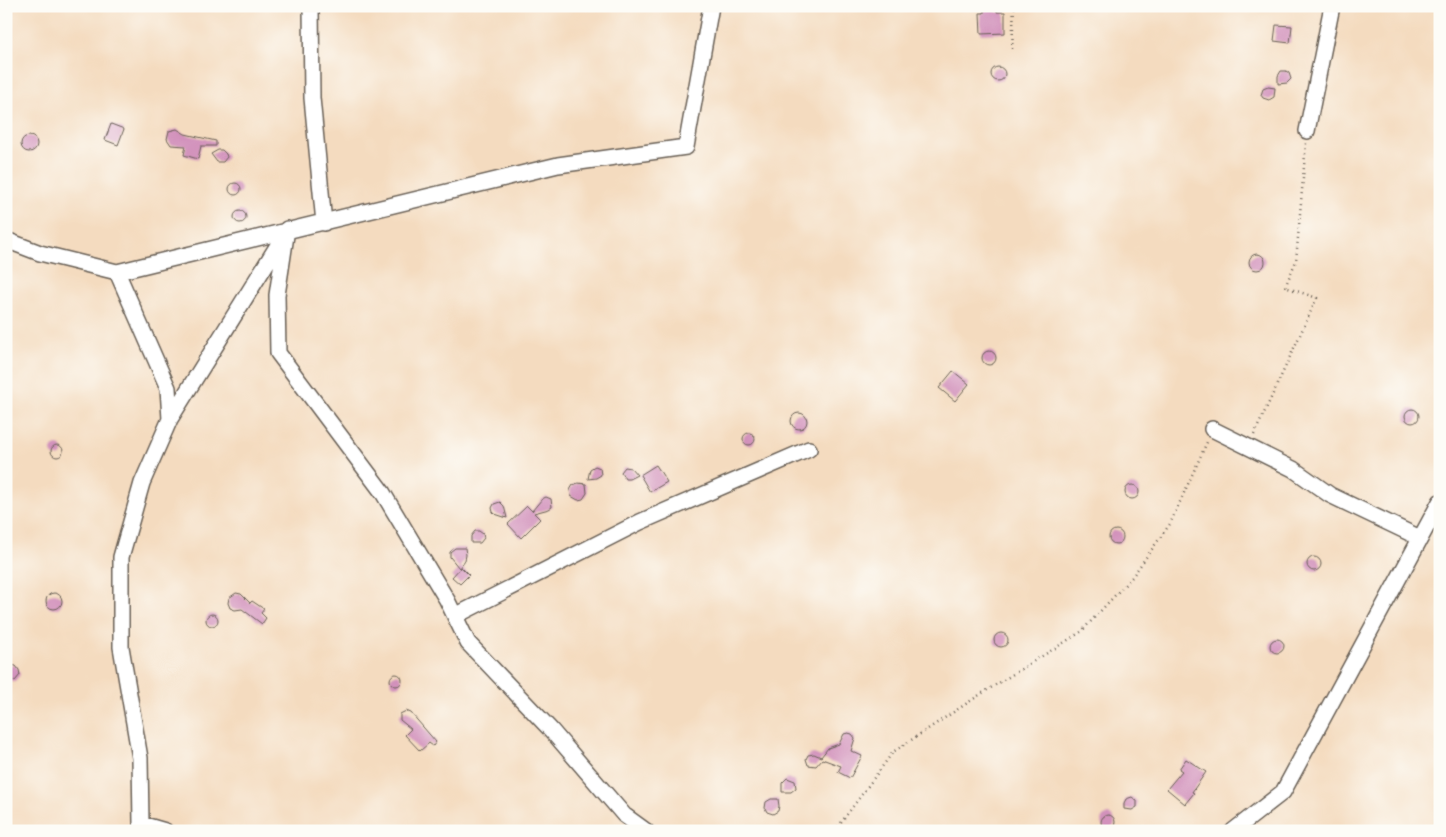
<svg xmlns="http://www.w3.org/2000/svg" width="1446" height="837" font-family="Mynerve,sans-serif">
	<rect width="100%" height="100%" fill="#fdfcf7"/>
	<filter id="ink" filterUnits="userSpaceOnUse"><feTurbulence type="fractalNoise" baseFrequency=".02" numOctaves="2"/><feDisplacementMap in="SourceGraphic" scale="10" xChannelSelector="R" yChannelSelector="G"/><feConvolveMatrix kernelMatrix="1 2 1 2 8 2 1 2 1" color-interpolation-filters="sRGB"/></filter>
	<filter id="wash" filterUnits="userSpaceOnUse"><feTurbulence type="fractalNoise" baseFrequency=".0096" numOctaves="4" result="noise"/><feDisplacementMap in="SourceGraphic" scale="20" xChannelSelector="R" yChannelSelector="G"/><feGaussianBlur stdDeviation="1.12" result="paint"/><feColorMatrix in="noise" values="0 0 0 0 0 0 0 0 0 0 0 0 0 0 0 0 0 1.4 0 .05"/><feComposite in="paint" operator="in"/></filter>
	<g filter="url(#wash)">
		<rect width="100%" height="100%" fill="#f4dbbf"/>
		<g id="blocks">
			<path fill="#d291bb" d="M984,6H997V12H1005V33L981,34L980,13H984Z
				M1276,25L1292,26L1290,43L1274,41Z
				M991 74a7 7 0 1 1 14 0a7 7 0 1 1-14 0Z
				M1281,71H1286L1289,73L1291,79L1287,83L1278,84V76Z
				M1268,87L1275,88L1274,97L1269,100L1263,98L1261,95L1263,89Z
				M111,124L124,129L118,145L105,140Z
				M177,129L185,134L216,141V146H201L198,159L184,155L186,146L171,145L167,139L169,131Z
				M21 144a8 8 0 1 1 16 0a8 8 0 1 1-16 0Z
				M218,150H222L226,154L227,157L223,162H217L211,154Z
				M229 189a6 6 0 1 1 12 0a6 6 0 1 1-12 0Z
				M234 217a6 6 0 1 1 12 0a6 6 0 1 1-12 0Z
				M1249 262a8 8 0 1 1 16 0a8 8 0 1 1-16 0Z
				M982 358a7 7 0 1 1 14 0a7 7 0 1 1-14 0Z
				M953,371L969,384L955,401L939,388Z
				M1405 416a7 7 0 1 1 14 0a7 7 0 1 1-14 0Z
				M791 421a8 8 0 1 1 16 0a8 8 0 1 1-16 0Z
				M743 439a6 6 0 1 1 12 0a6 6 0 1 1-12 0Z
				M51 451a6 6 0 1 1 12 0a6 6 0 1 1-12 0Z
				M656,465L667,482L650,492L640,475Z
				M595,466L600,468L601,475L596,478L588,479L590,469Z
				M625,467L631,468L637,475L629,479H625L621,472Z
				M578,483L586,484L587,493L583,499L578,500L571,496L570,490L573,485Z
				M1125 492a7 7 0 1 1 14 0a7 7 0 1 1-14 0Z
				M546,497L551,499L552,507L549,509L534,513L540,519L521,538L508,524L527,506L532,511L542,499Z
				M500,502L504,506L507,518L495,514L493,512L492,508L494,504Z
				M1109 537a7 7 0 1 1 14 0a7 7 0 1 1-14 0Z
				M475,531H479L483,534L484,538L480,543H471V536Z
				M455,548H465L466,555L465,560L459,568L450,557V552Z
				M1307 564a7 7 0 1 1 14 0a7 7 0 1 1-14 0Z
				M461,567L469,575L460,584L452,577Z
				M46 601a8 8 0 1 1 16 0a8 8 0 1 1-16 0Z
				M236,593L241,594L250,603L252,601L264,609L261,613L266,618L262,624L242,609L235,610L230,608L228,603L229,598Z
				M206 620a6 6 0 1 1 12 0a6 6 0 1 1-12 0Z
				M994 640a7 7 0 1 1 14 0a7 7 0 1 1-14 0Z
				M1270 646a7 7 0 1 1 14 0a7 7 0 1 1-14 0Z
				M6,664L16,666L19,670L20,675L15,681H6Z
				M390 680a6 6 0 1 1 12 0a6 6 0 1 1-12 0Z
				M406,711L411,713L436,742L433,746L429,743L420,751L405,735L411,729L400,720V714Z
				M848,733L852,734L855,738L851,751L862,756L850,778L838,772L841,766L822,759L816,766L808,765L806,759L808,755L814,754L821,757L828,748L839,744L844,734Z
				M1186,759L1206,772L1192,792L1194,793L1185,804L1167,789L1182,771L1179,769Z
				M787,778L795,781L796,788L791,792H782V783Z
				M1132,797L1137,801V807L1132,810L1124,809V803L1126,799Z
				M771,799H778L779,806L778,811L773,814L767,812L765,808L766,802Z
				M1101 822a7 7 0 1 1 14 0a7 7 0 1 1-14 0Z"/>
		</g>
	</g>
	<g filter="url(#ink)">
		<use href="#blocks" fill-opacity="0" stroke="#685f55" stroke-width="1"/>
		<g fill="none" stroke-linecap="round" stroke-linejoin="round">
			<defs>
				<path id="minor" d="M311,6L312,98L324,223
					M1307,131L1332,6
					M287,229L277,295L278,353L383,493L447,600L468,643L551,730L624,815L646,831
					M6,240L40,253L117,272L558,165L686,147L711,6
					M117,272L168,388L170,419L142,483L121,557V647L140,758L141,824L165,831
					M170,419L283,237
					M1212,429L1293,469L1330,495L1420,538
					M455,616L640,522L809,449
					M1233,831L1283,792L1440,502"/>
			</defs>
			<use href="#minor" stroke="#685f55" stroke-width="18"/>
			<path stroke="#685f55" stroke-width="2.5" stroke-dasharray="1 4" stroke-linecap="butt" d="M1012,49L1014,6
				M1254,435L1317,298L1285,287L1296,261L1306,143
				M835,831L893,752L981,694L1081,632L1132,577L1170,524L1207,442"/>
			<use href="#minor" stroke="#fff" stroke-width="15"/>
		</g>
	</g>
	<rect width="1446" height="837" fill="none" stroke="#fdfcf7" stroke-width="25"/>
</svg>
